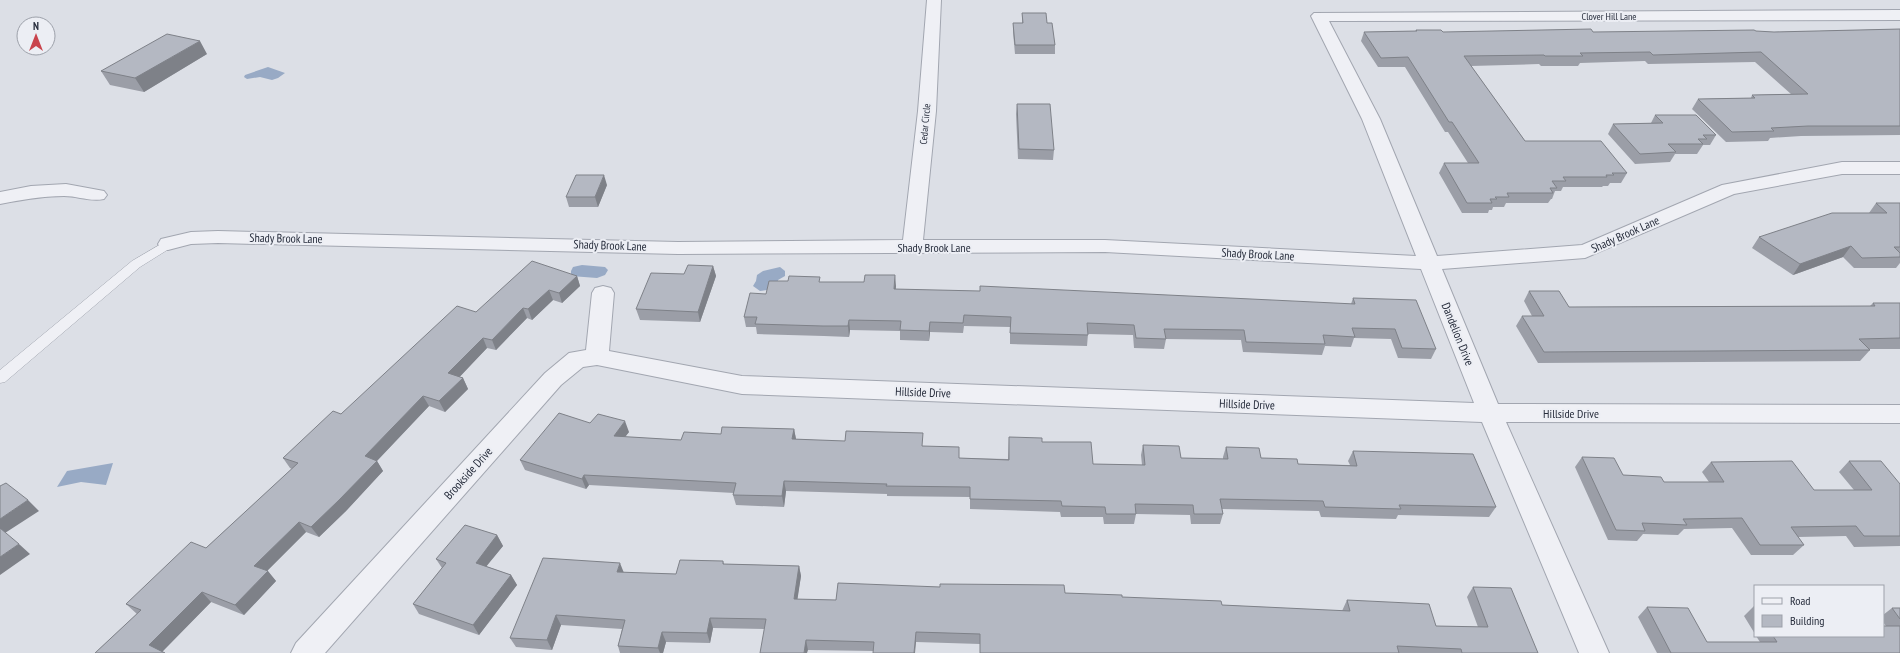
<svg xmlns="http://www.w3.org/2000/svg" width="1900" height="653" font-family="'PT Sans Narrow',sans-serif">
	<rect width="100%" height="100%" fill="#dcdfe6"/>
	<path fill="#98aac5" d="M268,67L285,73L278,78L272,80L260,77L247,79L244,77L245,75Z
		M582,265L605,267L608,270L605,275L597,278L571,276V271L573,267Z
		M780,267L785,271V276L778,280V285L773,289L760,291L753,286L756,281L757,275L763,271Z
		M113,463L106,485L81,482L57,487L67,471Z"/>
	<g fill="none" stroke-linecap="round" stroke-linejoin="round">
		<defs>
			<path id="service" d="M168,240L172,241L174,244L172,247L140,267L5,382L0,383V370L132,261Z"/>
			<path id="minor" d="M927,0H941L936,111L923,240H1105L1416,256L1362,119L1311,16L1314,13L1900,10V20L1329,21L1380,119L1437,256L1582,245L1722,185L1842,162H1900V174H1842L1734,194L1585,258L1442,269L1498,404L1900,405V423L1506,422L1609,653H1579L1482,422L742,394L597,365L583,367L561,385L325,653H291L296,643L545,373L569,353L586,350L592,293L595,288L603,286L611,288L614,293L609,351L742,376L1474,403L1421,269L1105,252L678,254L218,243L191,244L168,250L161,249L158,244L161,239L191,232L218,231L678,242L903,240L918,111Z
				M66,184L104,191L107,195L104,199C90,202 78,196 64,196C42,196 21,200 0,204V192L31,186Z"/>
		</defs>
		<use href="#service" stroke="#a2a6b0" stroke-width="1"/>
		<use href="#minor" stroke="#a2a6b0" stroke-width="2"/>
		<use href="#service" fill="#eff0f5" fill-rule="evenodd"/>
		<use href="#minor" fill="#eff0f5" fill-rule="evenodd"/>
	</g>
	<path fill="#9b9ea7" d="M1022,13L1047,23L1055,45V54H1015L1013,32V23H1022Z
		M1900,29V135L1801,136L1770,138L1768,141L1726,142L1692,109L1698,99L1751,98L1752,95L1791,94L1755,62L1648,64L1645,61L1580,63L1578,66H1541L1539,64L1471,66L1525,141L1627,173L1621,183H1610L1608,186H1603L1602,187H1563L1561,191H1555L1552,199H1551L1548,203H1506L1504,207H1493L1492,210H1489L1488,213H1462L1439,173L1444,163H1468L1448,132H1445L1405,67H1378L1361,41L1364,32L1415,31L1416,30L1443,32H1774Z
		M207,54L144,92L110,85L101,71Z
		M1017,104L1054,150L1053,160L1018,159L1016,114Z
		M1655,115L1716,135L1710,145H1703L1697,154H1675L1670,162L1635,164L1608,134L1613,124L1651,123Z
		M607,185L598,207H569L566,197Z
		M1876,203H1900V263L1896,268H1854L1843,257L1793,275L1752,248L1759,237L1869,213Z
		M713,266L716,276L700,322L640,320L636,309L684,274Z
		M577,276L580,286L562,303L553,300L532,320L527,318L496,350L487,348L459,377L463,378L468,389L445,412L429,406L377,461L383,471L346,511L319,537L306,532L267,571L276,581L244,615L211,602L162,652L95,653L137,614L126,604L206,548L292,469L290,468L283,458L476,312Z
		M788,281L820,282L896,286V289L1351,304L1353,298L1436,349L1431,359L1398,358L1391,339L1354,338L1351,347L1325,346L1322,355L1243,352L1241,340L1166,339L1164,349L1134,348L1133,335L1088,334L1087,346L1010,344V327L964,326L963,333L930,332L929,341L900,340V331L850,330L849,337L824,336L757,334L756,327H746L744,317L766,294Z
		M1529,291L1569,307L1870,306L1873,303H1900V349H1868L1870,350L1860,361L1538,363L1516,326L1522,316H1532L1524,301Z
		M590,423L629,432L625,437L681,440L721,434L794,429L796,439L923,446L959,458L1008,459L1009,437L1042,442L1093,464L1142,465L1141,455L1143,445L1181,458L1223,459V457L1226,447L1261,458L1298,464L1350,465L1348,461L1353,451L1496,507L1489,517L1398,515L1396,519L1321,517L1319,511L1222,509L1223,514L1220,524H1191L1190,515L1136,514L1134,524H1104L1103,517H1061L1060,512L970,509V497L887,496V494L786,491L784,507L736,505L733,495L734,493L589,485L586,489L525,470L520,460Z
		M1582,457L1623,475L1664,482H1709L1702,472L1711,462L1814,490H1854L1839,472L1849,461L1900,484V546L1854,547L1846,536L1798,537L1804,545L1793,555H1751L1732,528L1684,529L1678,535L1643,534L1637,541L1608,540L1575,467Z
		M497,535L503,546L486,566L511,575L517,585L479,635L419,614L413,604L442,568L436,559Z
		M723,561L724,564L799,566L801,576L797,599L836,600L1065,593L1222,605L1342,611L1347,600L1436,626L1478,627L1467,597L1473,587L1538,653H980V644L916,642L874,651L808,650L764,629L713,628L710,643L666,642L663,653H620L618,646L622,629L561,625L552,650L516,647L510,638L624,573L676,574Z
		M1754,606H1755V634L1744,616Z
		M1647,607L1707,642H1760L1756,636H1883L1886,626L1883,622V615L1892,608H1900V653H1657L1638,617Z"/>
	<path fill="#7e8188" d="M200,41L207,54L144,92L135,78Z
		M604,175L607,185L598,207L595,197Z
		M1851,246L1843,257L1793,275L1800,264Z
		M713,266L716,276L700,322L698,312Z
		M895,275L896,286L894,299V289Z
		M577,276L580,286L562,303L559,293Z
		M549,290L553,300L532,320L528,309Z
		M523,308L527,318L496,350L492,340Z
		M849,320L850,330L849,337L848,326Z
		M930,322V332L929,341V331Z
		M483,338L487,348L453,384L448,373Z
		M463,378L468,389L445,412L439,401Z
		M423,396L429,406L373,465L377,461L383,471L346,511L319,537L311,527L365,456Z
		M625,421L629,432L617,447L614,436Z
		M794,429L796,439H792Z
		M584,475L589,485L586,489L582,479Z
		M784,481L786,491L784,507L782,496Z
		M28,500L39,511L5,533L0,529V519Z
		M299,522L306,532L262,576L254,566Z
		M497,535L503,546L481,573L476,563Z
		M19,544L30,554L0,575V557Z
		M620,563L624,573L617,572Z
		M799,566L801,576L796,609L794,599Z
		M268,571L276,581L244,615L235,605Z
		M511,575L517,585L479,635L473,625Z
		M202,592L211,602L161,653L149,645Z
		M556,615L561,625L552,650L547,640Z
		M710,618L713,628L710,643L707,633Z
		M662,632L666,642L663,653H660L658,648Z
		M916,632V642L915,653H914Z
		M806,640L808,650L807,653H804Z"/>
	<path fill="#b4b8c2" stroke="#7e8188" d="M1022,13H1046L1047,23H1052L1055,45H1015L1013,23H1023Z
		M1591,29L1593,32L1754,30L1756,31L1774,32L1900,29V126H1808L1771,128L1774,131L1732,132L1698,99L1755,98L1752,95L1808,94L1761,52L1653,55L1650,52L1580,53L1583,56H1545L1544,55L1464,56L1525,141H1601L1627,173H1612L1614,175H1606L1607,177H1563L1566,181H1552L1557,188H1550L1553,193H1507L1509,197H1495L1497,199H1490L1492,203H1467L1444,163H1479L1452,122H1449L1408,57L1381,58L1364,32L1417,31L1416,30H1441L1443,32Z
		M167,34L200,41L135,78L101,71Z
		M1017,104H1050L1054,150L1019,149Z
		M1655,115H1696L1716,135H1703L1707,139H1698L1703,144H1668L1676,152L1640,154L1613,124L1663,123Z
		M576,175H604L595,197H566Z
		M1876,203H1900V247H1894L1900,253V257L1862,258L1851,246L1800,264L1759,237L1832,213H1887Z
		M532,261L577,276L559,293L549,290L528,309L523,308L492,340L483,338L448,373L463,378L439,401L423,396L365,456L377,461L339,500L311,527L299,522L254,566L268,571L235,605L202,592L149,645L165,653H95L141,610L126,604L191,542L206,548L298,463L283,458L333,411L341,414L457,306L476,312Z
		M688,265L713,266L698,312L636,309L651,273L684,274Z
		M865,275H895L894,289L980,291V286L1355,304L1353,298L1416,300L1436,349L1402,348L1395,329L1352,328L1355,337L1323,335L1325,344L1246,342L1244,330L1164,329L1166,339L1136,338L1134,325L1087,323L1088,335L1010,333L1011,317L964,315L963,323L930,322L929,331L900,330L901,321L849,320L848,326H823L755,324L757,317H744L750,293L766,294L769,281H788L789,276L820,277L819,282H864Z
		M1529,291H1559L1569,307L1875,306L1873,303H1900V338L1859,339L1870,350L1544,352L1522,316H1544Z
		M559,413L590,423L598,414L625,421L614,436L681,440L684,432L721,434L722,427L794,429L792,439L845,441L846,431L923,433L922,446L959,447V458L1009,460V437L1042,438V442H1091L1093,464L1145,465L1143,445L1179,446L1181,458L1228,459L1226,447L1259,448L1261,458L1297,459L1298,464L1357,466L1353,451L1473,454L1496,507L1399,505L1401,509L1325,507L1323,501L1220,499L1223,514H1194L1193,505L1135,504L1136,514H1106L1105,507L1062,506L1061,501L970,499V487L886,486L887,484L784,481L782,496L733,495L736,483L584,475L582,479L520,460Z
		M1582,457L1614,458L1623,475L1661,477L1664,482H1724L1711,462L1792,461L1814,490H1872L1849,461H1881L1900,484V536H1864L1856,526L1791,527L1804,545H1760L1742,518L1683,519L1687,525L1642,523L1645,531L1616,530Z
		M6,483L28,500L0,519V486Z
		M465,525L497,535L476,563L511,575L473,625L413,604L446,563L436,559Z
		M0,528L19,544L0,557Z
		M543,558L620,563L617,572L676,574L680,560L723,561V564L799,566L794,599L836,600L838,583L940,587V584L1064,585L1065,593L1122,595V597L1221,601L1222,605L1350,611L1347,600L1429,604L1436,626L1488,627L1473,587L1511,588L1538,653H1462L1461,649L1397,646L1399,653H980V634L916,632L914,653H873L874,642L806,640L804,653H760L766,619L710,618L707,633L662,632L658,648L618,646L625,620L556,615L547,640L510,638Z
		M1647,607L1688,608L1707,642H1777L1773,636H1883V626H1900V653H1671Z
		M1892,608H1900V619Z"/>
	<g text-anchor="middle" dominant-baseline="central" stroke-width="4" stroke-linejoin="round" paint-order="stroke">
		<g font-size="10" fill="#272d3c" stroke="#eceef4">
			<text x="1609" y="16">Clover Hill Lane</text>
			<text transform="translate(925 124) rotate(-85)">Cedar Circle</text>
		</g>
		<g font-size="12" fill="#272d3c" stroke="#eceef4">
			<text transform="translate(1625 234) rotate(-24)">Shady Brook Lane</text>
			<text transform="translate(286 238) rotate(1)">Shady Brook Lane</text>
			<text transform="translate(610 245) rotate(2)">Shady Brook Lane</text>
			<text x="934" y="247">Shady Brook Lane</text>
			<text transform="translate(1258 254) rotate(3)">Shady Brook Lane</text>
			<text transform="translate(1458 334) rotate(68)">Dandelion Drive</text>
			<text transform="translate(923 392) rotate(2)">Hillside Drive</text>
			<text transform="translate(1247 404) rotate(2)">Hillside Drive</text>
			<text x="1571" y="413">Hillside Drive</text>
			<text transform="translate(468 473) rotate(-48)">Brookside Drive</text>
		</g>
	</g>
	<rect x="1754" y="585" width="130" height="52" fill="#eceef4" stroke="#9da1aa"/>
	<rect x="1762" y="598" width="20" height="6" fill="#eff0f5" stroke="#9da1aa"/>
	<text x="1790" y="605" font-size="12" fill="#272d3c">Road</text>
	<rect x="1762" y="615" width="20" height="12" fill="#b4b8c2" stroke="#9da1aa"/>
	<text x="1790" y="625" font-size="12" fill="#272d3c">Building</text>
	<g transform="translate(36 36)"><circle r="19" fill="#eceef4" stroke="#9da1aa"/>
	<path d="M0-3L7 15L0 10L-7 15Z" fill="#c9444d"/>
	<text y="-6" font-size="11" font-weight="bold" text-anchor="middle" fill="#272d3c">N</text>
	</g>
</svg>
